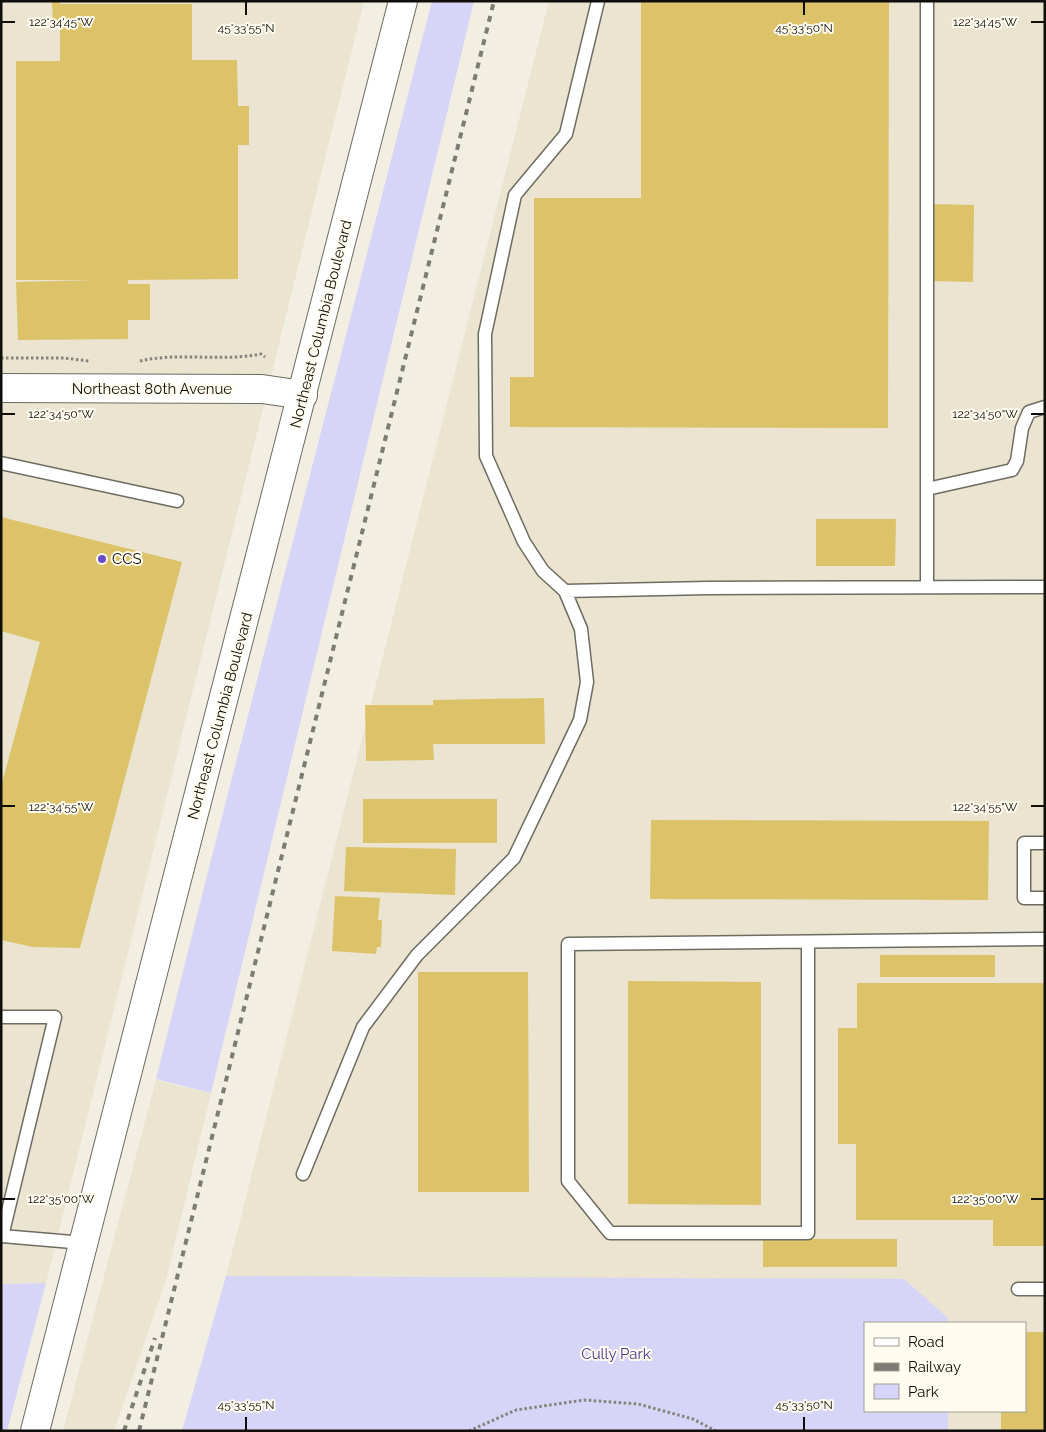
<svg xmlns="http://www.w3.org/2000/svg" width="1046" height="1432" font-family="Raleway,sans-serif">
	<rect width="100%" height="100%" fill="#f2eee2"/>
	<path fill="#eae4d1" d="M1,1H364L46,1283L1,1284Z
		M549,1H1045V1431H948V1411H1025V1323H948V1318L226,1276Z
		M156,1080L211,1093L166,1280L114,1431H63Z"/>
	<path fill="#d7d5f7" d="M432,1H474L211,1093L156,1079L217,836Z
		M226,1276L904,1279L948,1318V1323H865V1411H948V1431H182Z
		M46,1283L7,1431H1V1284Z"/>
	<path fill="#dcc36a" d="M641,1H889L888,428L510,427V377H534V198H641Z
		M52,2H60V4H192V60H237L238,106H249V145H238V279L128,280V284H150V320H128V339L18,340L16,282L96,280H16V61H60V27H53Z
		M930,204L974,205L973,282L929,281Z
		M1,517L182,562L80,948L33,947L1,940V787L40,642L1,631Z
		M816,519H896L895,566H816Z
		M544,698L545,744H433L434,760L366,761L365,705H433V700Z
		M363,799H497V843H363Z
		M651,820L989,821L988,900L650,899Z
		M346,847L456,849L455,895L344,891Z
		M335,896L380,898L378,920H382L381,947H377L376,954L332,951Z
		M880,955H995V977H880Z
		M418,972H528L529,1192H418Z
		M628,981L761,982V1205L628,1204Z
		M857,983H1045V1246H993V1220H856V1144H838V1028H857Z
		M763,1239H897V1267H763Z
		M1025,1332H1045V1431H1001V1411H1025Z"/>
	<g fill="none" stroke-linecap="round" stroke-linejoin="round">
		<defs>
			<path id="service" d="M598,1L566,134L515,195L485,334L486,456L524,542L543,571L565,591L708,588L1045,587
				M927,1V587
				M1,463L177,501
				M927,489L1012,470L1017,461L1022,428L1029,412L1045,407
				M1045,843H1024V898H1045
				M808,942V1233H610L568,1181V944L1045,939
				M1,1017H55L2,1236L84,1243
				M303,1174L363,1027L417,955L514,858L580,720L587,682L581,629L565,591
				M1018,1289H1045"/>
			<path id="tertiary" d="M1,388L262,389L303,395"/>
			<path id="primary" d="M35,1431L403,1"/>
		</defs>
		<use href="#service" stroke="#6e6b60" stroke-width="15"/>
		<use href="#tertiary" stroke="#6e6b60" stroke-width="30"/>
		<use href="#primary" stroke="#6e6b60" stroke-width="30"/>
		<path stroke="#85827a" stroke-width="3" stroke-dasharray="2.5 2.5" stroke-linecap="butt" d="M1,358H64L89,361
			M140,361C178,352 221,362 261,354L265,357
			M469,1431L516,1410L584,1400L638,1404L693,1419L716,1431"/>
		<use href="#service" stroke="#fff" stroke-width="12"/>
		<use href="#tertiary" stroke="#fff" stroke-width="28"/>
		<use href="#primary" stroke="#fff" stroke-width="28"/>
		<path stroke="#7e7b74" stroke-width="4" stroke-dasharray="6 6" stroke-linecap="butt" d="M124,1431L155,1338
			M139,1431L494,1"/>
	</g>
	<path fill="none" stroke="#100e0b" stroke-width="2" d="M246,2V15M804,2V15M2,22H15M1031,22H1044M2,414H15M1031,414H1044M2,806H15M1031,806H1044M2,1199H15M1031,1199H1044M246,1417V1430M804,1417V1430"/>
	<circle fill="#664dc6" stroke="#fffcef" stroke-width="2" cx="102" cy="559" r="5"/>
	<g text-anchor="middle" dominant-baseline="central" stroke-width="4" stroke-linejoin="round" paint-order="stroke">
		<g font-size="15" fill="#100e0b" stroke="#fffcef">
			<text transform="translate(321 324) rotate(-76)">Northeast Columbia Boulevard</text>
			<text x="152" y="389">Northeast 80th Avenue</text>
			<text transform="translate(220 716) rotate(-75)">Northeast Columbia Boulevard</text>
		</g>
		<g font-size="15" fill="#100e0b" stroke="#fffcef" text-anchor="start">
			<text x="112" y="559">CCS</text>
		</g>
		<g font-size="15" fill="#4a3791" stroke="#fffcef">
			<text x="616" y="1354">Cully Park</text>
		</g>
	</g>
	<g font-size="12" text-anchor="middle" fill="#100e0b" stroke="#fffcef" stroke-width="4" stroke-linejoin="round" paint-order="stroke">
		<text x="985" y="26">122°34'45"W</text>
		<text x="61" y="26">122°34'45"W</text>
		<text x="246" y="32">45°33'55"N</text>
		<text x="804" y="32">45°33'50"N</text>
		<text x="985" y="418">122°34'50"W</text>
		<text x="61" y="418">122°34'50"W</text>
		<text x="985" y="811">122°34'55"W</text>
		<text x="61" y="811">122°34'55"W</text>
		<text x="985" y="1203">122°35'00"W</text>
		<text x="61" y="1203">122°35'00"W</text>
		<text x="246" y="1409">45°33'55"N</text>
		<text x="804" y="1409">45°33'50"N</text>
	</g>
	<rect width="1046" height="1432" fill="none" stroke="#100e0b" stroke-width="5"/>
	<rect x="864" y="1322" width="162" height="90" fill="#fffcef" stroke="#9f9d94"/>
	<rect x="874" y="1338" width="25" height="8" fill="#ffffff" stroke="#9f9d94"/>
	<text x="908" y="1347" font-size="15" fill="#100e0b">Road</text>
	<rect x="874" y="1363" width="25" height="8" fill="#7e7b74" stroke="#9f9d94"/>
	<text x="908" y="1372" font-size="15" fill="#100e0b">Railway</text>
	<rect x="874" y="1384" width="25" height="15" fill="#d7d5f7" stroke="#9f9d94"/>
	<text x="908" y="1397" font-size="15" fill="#100e0b">Park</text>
</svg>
